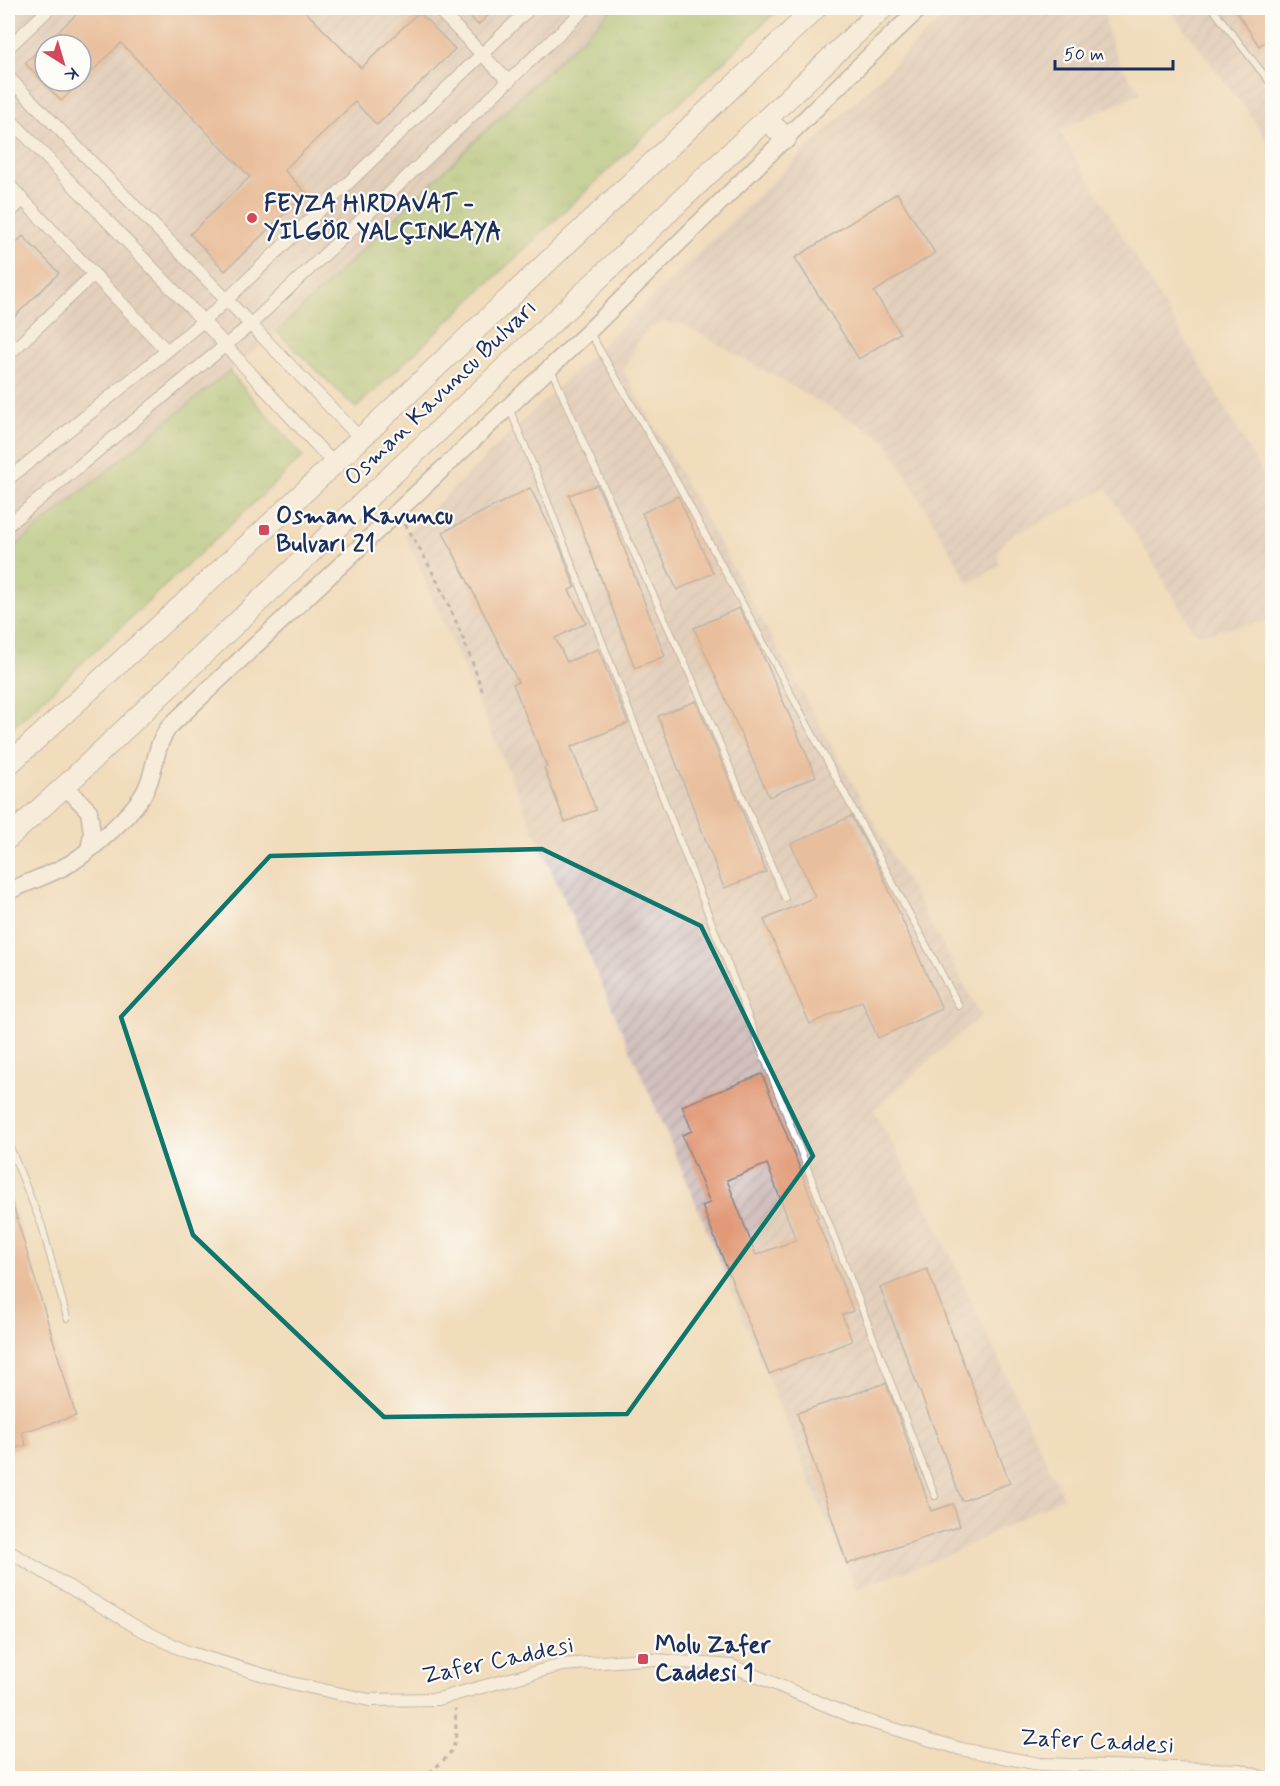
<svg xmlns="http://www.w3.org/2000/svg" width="1280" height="1786" font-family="Mynerve,sans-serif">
	<defs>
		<pattern id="industrial-furrows" width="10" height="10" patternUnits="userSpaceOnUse" patternTransform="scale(1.5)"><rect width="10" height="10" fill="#d1c0bd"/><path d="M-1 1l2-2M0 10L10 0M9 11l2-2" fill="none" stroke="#b3a5a5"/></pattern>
		<pattern id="park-tufts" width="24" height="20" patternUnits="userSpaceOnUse" patternTransform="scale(1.5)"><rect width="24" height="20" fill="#96c371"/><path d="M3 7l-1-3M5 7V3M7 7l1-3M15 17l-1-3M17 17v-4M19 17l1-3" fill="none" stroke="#7a9f60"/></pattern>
	</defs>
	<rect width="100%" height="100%" fill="#fdfcf7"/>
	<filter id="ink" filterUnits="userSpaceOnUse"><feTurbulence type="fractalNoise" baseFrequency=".0167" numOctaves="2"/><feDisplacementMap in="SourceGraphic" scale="12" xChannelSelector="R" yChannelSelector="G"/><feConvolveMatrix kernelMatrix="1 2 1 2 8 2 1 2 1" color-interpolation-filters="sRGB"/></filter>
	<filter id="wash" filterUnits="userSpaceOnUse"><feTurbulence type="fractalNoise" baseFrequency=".008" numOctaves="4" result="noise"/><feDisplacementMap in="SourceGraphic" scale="24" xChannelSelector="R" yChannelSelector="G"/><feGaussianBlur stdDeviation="1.35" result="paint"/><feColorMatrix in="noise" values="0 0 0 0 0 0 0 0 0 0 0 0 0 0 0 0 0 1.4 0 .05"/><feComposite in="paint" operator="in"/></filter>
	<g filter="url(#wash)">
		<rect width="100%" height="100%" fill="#f1dcbc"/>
		<path fill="url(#industrial-furrows)" fill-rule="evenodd" d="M8,8H613L277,332L8,552ZM45,45H81V81H45Z
			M953,8H1104L1107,30L1113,47L1120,64L1141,93L1059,130L1215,390L1272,491V620L1200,634L1193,630L1150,557L1106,489L1006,539L999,549L998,560L1000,565L969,584L886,440L681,323L665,322L652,327L646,331L641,337L623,370L981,1015L874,1110L937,1227L1063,1497L947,1556L855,1589L670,1141L405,535Z
			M1168,8H1272V149L1252,117Z"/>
		<path fill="url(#park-tufts)" stroke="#587968" stroke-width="1.5" d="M613,8H780L356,408L277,332Z
			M229,371L303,457L8,732V552Z"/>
		<g id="blocks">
			<path fill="#e19a77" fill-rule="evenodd" d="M83,8H302L361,68L419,12L455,49L377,125L355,102L284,170L306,193L225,271L190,234L250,177L121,43L61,101L25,63ZM45,45H81V81H45Z
				M462,8H496L478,25Z
				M1234,8H1272V37L1259,46Z
				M897,193L935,253L874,292L900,333L859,359L795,258Z
				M23,236L59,273L8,323V251Z
				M597,485L616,527L665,656L635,668L569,495Z
				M530,488L560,547L575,587L569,590L586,623L555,638L567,662L598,649L628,723L571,747L596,810L565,822L544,768L547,767L513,684L518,682L443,532Z
				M678,496L713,573L677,590L642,513Z
				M739,608L758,644L816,776L769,797L694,628Z
				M696,701L739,803L766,872L724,888L658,716Z
				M851,816L881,872L942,1009L878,1038L862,1001L810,1024L764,920L815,897L791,844Z
				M762,1074L794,1153L818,1217L816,1218L853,1311L842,1315L852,1341L769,1374L702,1206L710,1203L682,1135L692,1131L682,1106ZM767,1164L796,1240L756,1255L727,1180Z
				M11,1199L76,1416L22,1432L26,1445L8,1451V1200Z
				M927,1269L1010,1483L962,1501L880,1288Z
				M886,1383L906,1437L931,1511L953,1504L960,1526L847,1564L797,1413Z"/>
		</g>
	</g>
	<g filter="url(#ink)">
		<use href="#blocks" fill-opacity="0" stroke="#86868d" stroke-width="1.5"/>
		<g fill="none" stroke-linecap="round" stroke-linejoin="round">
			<defs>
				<path id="service" d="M1212,8L1272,85
					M590,333L679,486L959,1006
					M551,369L588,453L698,692L785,898
					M510,410L538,477L935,1496
					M8,1142L42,1226L67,1318"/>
				<path id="minor" d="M437,8L509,82
					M8,48L50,8
					M8,77L227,300L361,439
					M8,117L203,321L334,464
					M8,184L167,351
					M8,215L22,200
					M8,355L94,274
					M8,479L167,351L215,311L530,8
					M8,525L250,325L586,8
					M8,1551L140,1629L187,1652L291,1683L369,1700L438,1699L562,1665L643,1659L732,1666L854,1717L961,1749L1039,1764L1240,1770L1264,1778"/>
				<path id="tertiary" d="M65,786L89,811L92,833L89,850
					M8,892C28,881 51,875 71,863C92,850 132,814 144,793C157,771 153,745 171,725L589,331L857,68L920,8"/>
				<path id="trunk" d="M766,119L786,138
					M8,765L264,530L816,8
					M8,838L65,786L883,8"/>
			</defs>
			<use href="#service" stroke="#86868d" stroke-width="8"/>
			<use href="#minor" stroke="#86868d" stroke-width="14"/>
			<use href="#tertiary" stroke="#86868d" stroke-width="19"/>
			<use href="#trunk" stroke="#86868d" stroke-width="23"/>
			<path stroke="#86868d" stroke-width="3" stroke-dasharray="4.5 4.5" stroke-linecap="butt" d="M405,524C438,577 463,633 483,693
				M422,1778C455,1752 458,1751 455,1709"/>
			<use href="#service" stroke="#fff" stroke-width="6"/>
			<use href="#minor" stroke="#fff" stroke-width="12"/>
			<use href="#tertiary" stroke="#fff" stroke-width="16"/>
			<use href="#trunk" stroke="#fff" stroke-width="21"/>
		</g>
	</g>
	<path d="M0 0H1280V1786H0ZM542,849L701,926L813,1156L627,1414L384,1417L193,1235L121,1017L270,856Z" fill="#f1dcbc" fill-opacity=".55" fill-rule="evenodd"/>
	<path fill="none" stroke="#0f766e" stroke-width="4.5" stroke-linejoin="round" d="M542,849L701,926L813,1156L627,1414L384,1417L193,1235L121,1017L270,856Z"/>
	<g fill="#d1495b" stroke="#fdfcf7" stroke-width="2">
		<circle cx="252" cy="218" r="6"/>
		<rect x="258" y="524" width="12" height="12" rx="3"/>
		<rect x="637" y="1653" width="12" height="12" rx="3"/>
	</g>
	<g text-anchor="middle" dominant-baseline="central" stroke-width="4.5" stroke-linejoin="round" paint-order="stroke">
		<g font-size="24" font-weight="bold" fill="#1b2f5e" stroke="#fdfcf7" text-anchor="start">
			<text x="264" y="204">FEYZA HIRDAVAT -<tspan x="264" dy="28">YILGÖR YALÇINKAYA</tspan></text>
			<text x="276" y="516">Osman Kavuncu<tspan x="276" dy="28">Bulvarı 21</tspan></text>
			<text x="655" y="1645">Molu Zafer<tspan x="655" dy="28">Caddesi 1</tspan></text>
		</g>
		<g font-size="24" fill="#1b2f5e" stroke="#fdfcf7">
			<text transform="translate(441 393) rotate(-44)">Osman Kavuncu Bulvarı</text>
			<text transform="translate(498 1661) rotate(-12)">Zafer Caddesi</text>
			<text transform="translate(1097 1742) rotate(3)">Zafer Caddesi</text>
		</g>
	</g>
	<rect width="1280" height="1786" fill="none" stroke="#fdfcf7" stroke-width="30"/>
	<g transform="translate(63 63) rotate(143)"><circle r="28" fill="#fdfcf7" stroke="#a3aaba" stroke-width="1.5"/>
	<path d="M0-4.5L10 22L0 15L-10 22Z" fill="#d1495b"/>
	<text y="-9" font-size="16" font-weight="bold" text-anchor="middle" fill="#1b2f5e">K</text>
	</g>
	<path d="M1055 60v9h118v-9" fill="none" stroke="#1b2f5e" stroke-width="3"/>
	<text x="1064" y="60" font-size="18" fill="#1b2f5e" stroke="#fdfcf7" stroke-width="4.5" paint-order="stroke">50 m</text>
</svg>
